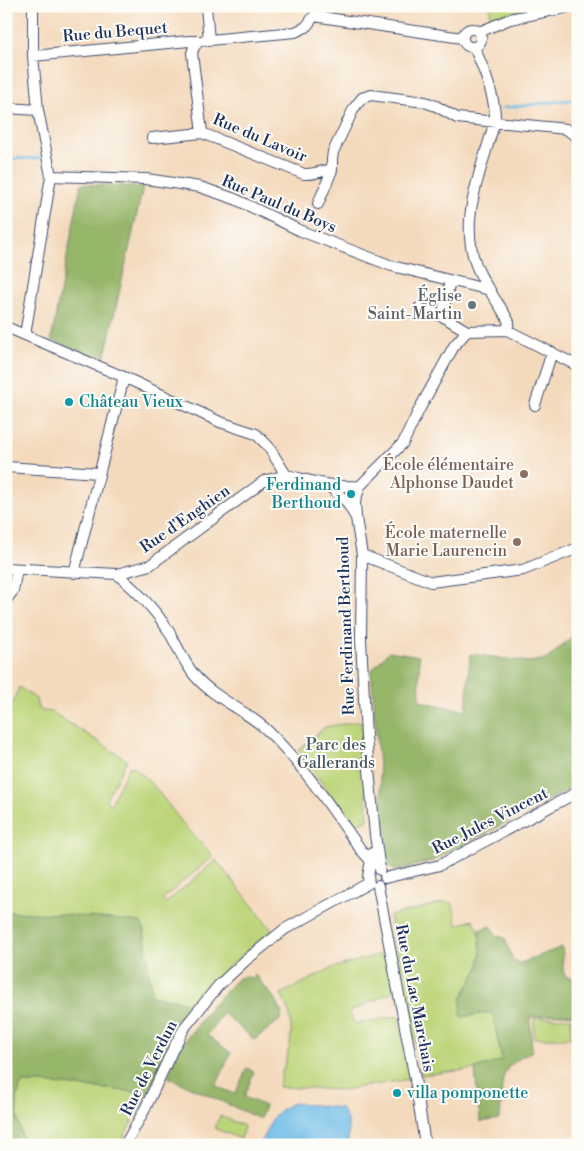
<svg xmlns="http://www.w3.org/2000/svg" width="584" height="1151" font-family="'Libre Bodoni',serif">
	<rect width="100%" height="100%" fill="#fdfcf7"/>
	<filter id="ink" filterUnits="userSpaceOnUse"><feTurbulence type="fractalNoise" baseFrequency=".02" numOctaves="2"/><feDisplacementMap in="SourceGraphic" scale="10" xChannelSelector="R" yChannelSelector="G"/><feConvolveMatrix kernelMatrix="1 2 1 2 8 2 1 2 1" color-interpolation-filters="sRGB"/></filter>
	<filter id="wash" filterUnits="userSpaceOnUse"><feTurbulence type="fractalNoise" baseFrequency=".0096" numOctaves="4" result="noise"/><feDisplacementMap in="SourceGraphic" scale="20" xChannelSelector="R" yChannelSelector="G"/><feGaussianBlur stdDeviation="1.12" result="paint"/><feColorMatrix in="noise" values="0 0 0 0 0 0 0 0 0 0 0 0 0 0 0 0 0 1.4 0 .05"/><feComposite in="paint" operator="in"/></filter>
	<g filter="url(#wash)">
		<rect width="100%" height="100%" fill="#f4dabd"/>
		<path fill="#bdd57a" stroke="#6c826c" d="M490,6H541L490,17Z
			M19,687L36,699L38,708L43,711L52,712L127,760L106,799L110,805L129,767L133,766L153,785L184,825L213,856L162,899L166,903L216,860L272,930L224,971L195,1008L175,999L152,997L144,929L59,914L6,912V720Z
			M361,721L368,820L352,825L298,750L325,727Z
			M447,902L453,904L457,925L473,920L479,930L481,952L479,967L470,985L462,1017L492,1012L502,1061L475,1069L421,1075L405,988L389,916Z
			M388,952L394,991L349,1012L355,1024L398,1016L410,1079L343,1090L278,1087C283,1067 293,1044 291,1024C291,1014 285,1003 281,994L332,968Z
			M534,1018H571V1038H534Z
			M23,1083H43L148,1093L119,1145H24C19,1127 11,1099 23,1083Z
			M220,1116L244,1126L241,1139L214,1128Z"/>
		<path fill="#96b66a" stroke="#587264" d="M81,184L143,187L104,360L51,340Z
			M578,631V785L432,861L395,871L387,864L371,671L389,651L419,656L420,701L466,711L470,654L530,662L547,659Z
			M6,912L59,914L141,922L144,929L152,997L175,999L195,1008L148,1093L43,1083H23C11,1099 19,1127 24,1145H6Z
			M491,926L497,936L505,938L513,961L521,963L562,947C564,958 561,966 565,976L578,980V1016L564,1014L530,1017L532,1051C524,1056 514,1061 508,1068C498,1079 504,1104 499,1119L480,1122L475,1069L502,1060L492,1012L461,1017V999L479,967L481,952L479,930Z
			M255,975L275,999L282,1013L280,1020L254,1040L223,1013L207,1035L231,1053L216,1086L235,1094L247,1068L254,1072L244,1097L265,1106L260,1119L168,1077L181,1046L212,1005L237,979L245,976L251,978Z"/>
		<path fill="#6dbbe7" stroke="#4475a2" d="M293,1103L341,1108C349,1121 350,1130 347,1145H260C269,1126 272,1111 293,1103Z"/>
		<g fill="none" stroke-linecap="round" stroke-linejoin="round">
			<path stroke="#6dbbe7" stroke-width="2.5" d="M503,108L578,99
				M6,159L40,158"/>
		</g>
	</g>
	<g filter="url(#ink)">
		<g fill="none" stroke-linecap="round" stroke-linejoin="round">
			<defs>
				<path id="minor" d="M206,6L209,41
					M314,16L306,27L295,32L199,41L194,47L192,53L202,133L304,174C315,175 321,170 332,170V159L333,152L354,108L362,98L371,95L425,102L436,106L457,118L566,129L578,138
					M314,16L462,38
					M463 38a9 9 0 1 1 18 0a9 9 0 1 1-18 0Z
					M479,32L510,19L574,6
					M474,47C483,67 496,99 495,120C482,171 454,225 481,276C489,292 501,306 509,322L507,330
					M33,56L189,41H199
					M6,108L38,110
					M152,138L202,133
					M51,176L146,179L200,187L235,199L301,231L392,266L490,290
					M318,204L332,170
					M450,281L442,316L467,331
					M419,308L442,316
					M6,327L124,377L220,422L256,434L268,446L286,475C313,481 332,488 360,486L403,443L420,408L454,346L467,331L507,330L578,366
					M25,335L51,176L38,110L33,56V6
					M535,405L552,352
					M6,467L99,473
					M329,486L346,501L356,518L362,555L361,639L366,737L375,835L380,870
					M356,517L355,502L360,486
					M362,555L431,582L523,570L578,548
					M6,568L117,574L150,565L264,481L286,475
					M74,573L124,377
					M117,574C137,591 154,608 168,630C177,645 184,663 195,676C215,699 246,710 268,731C304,766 332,809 361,850L370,860
					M6,600L13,591L17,569
					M385,878L440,865L578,792
					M369,883L368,877L372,853
					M378,886L415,1079L425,1145
					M125,1145L145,1109L173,1049L185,1027L218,986L246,960L285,929L369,883"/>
			</defs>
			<use href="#minor" stroke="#3c496c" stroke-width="12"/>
			<use href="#minor" stroke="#fff" stroke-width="10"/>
		</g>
	</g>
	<circle fill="#6b7280" stroke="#fdfcf7" stroke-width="2" cx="472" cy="305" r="5"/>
	<g fill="#0f9aa8" stroke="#fdfcf7" stroke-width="2">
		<circle cx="69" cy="402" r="5"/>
		<circle cx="351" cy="494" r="5"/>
		<circle cx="397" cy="1093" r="5"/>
	</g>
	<g fill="#8d6e63" stroke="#fdfcf7" stroke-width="2">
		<circle cx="524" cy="474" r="5"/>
		<circle cx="517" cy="542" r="5"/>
	</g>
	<g text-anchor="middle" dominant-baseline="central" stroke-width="4" stroke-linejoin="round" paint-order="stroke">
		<g font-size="16" fill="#1b2f5e" stroke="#fdfcf7">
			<text transform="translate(115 32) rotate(-5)">Rue du Bequet</text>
			<text transform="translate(260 138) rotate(23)">Rue du Lavoir</text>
			<text transform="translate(279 204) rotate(23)">Rue Paul du Boys</text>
			<text transform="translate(185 519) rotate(-35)">Rue d'Enghien</text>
			<text transform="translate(346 626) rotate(-92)">Rue Ferdinand Berthoud</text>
			<text transform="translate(490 821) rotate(-27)">Rue Jules Vincent</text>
			<text transform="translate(415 998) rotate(79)">Rue du Lac Marchais</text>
			<text transform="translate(149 1068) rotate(-63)">Rue de Verdun</text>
		</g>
		<g font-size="16" fill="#5b616d" stroke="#fdfcf7" text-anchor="end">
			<text x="462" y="296">Église<tspan x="462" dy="18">Saint-Martin</tspan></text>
		</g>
		<g font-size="16" fill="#0d838f" stroke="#fdfcf7" text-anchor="start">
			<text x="79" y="402">Château Vieux</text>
			<text x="341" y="485" text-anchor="end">Ferdinand<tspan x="341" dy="18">Berthoud</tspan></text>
			<text x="407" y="1093">villa pomponette</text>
		</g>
		<g font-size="16" fill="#785e54" stroke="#fdfcf7" text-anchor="end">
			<text x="514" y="465">École élémentaire<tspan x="514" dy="18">Alphonse Daudet</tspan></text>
			<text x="507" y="533">École maternelle<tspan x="507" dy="18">Marie Laurencin</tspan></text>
		</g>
		<g font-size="16" fill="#445865" stroke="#fdfcf7">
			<text x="336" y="745">Parc des<tspan x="336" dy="18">Gallerands</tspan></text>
		</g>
	</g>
	<rect width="584" height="1151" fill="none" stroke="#fdfcf7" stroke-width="25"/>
</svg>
